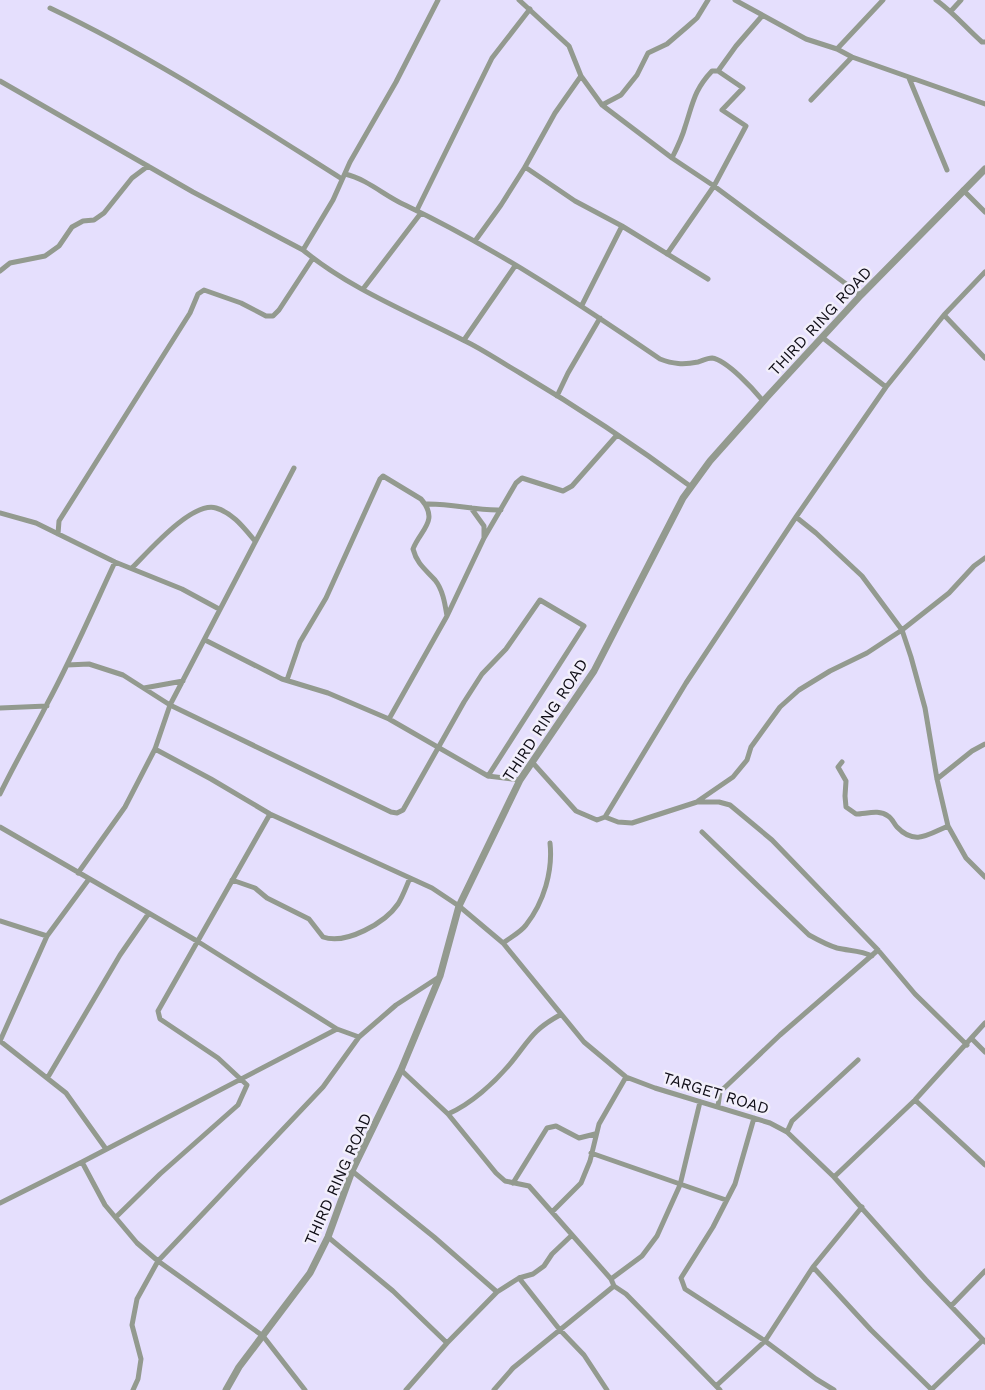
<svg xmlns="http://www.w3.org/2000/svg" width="985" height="1390" font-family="'Work Sans',sans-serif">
	<rect width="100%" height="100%" fill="#e5dffd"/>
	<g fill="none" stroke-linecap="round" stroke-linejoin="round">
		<path stroke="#939a8f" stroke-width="5" d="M438,0L396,82L350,162L333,200L303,250C350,289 411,313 465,341C484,350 502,363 520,373C579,408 636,446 690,486
			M519,0L569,46L581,76L602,105L672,158L714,186L861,295
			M735,0L806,39L837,49L852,57L985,104
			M936,0C953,12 966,28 982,42H985
			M50,8C153,57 247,119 342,179
			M951,11L961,0
			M837,49L883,0
			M909,78L947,170
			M0,81L193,192L303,250
			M811,100L852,57
			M602,105L621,95L637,75L648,53L667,44L688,26L697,18L708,0
			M672,158C677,148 682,138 685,127C693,103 694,90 712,71H718
			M525,167L575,201L622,226L708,279
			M345,174C367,179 385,196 405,205C495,248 578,303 660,359C673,364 683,365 698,362C702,361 707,358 712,358C727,360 754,390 763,401
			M963,190L985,212
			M417,210L492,58L530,9
			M475,241L501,205L525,167L555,113L581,76
			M667,254L714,186L746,126L722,110L743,88L718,71L736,46L762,16
			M0,271L10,263L45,256L59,246L72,227L83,221L94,220L104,213L132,178L148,166
			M363,289L421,213
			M582,305L622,226
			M944,315L985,358
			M823,338L886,387
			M464,340L515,266
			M557,396L568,373L600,318
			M425,504C452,503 475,511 501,510
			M471,508L484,526V537
			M0,513L36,523L115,562L182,589L219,609
			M796,517L816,533L862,576L902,630L911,657L925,708L937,779L948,826L966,858L985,877
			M58,534L59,521L190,313L198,294L204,290L241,303L266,316H273L279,310L313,258
			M132,568C149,551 192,501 216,508C233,513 244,528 255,541
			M205,640L282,679L328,693L389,719L488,776L520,780
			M67,665L89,664L123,675L170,705L391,812L397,813L403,810L464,702L482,674L506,649L540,600L584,626L488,776
			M287,680L300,642L326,598L380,479L383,476L421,499C440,521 420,530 413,549C417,564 425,569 435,580C443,590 445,604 447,616
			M144,688L183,681
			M0,708L47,706
			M389,719L447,616L484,538L516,483L522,478L563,491L572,486L617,435
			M155,749L211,779L270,814L432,888L459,906L503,943L584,1042L626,1077L655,1088L770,1123L787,1132L834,1177L926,1280L985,1342
			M842,762L838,767L846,781L845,796L846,807L856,814C866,814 879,809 888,816C892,818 894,824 897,827C915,846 929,834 948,826
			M533,763L576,811L597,820L605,817L618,822L632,823L697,802H719L730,805L772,840L878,950L915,994L967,1045
			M937,779L972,751L985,744
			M0,794C15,763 32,734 47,704C72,658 93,609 115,562
			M698,801L733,777L747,760L751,747L780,707L799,690L830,671L867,653L902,630L949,593L974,566L985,558
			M605,817L686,683L796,517L886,387L944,315L985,272
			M0,827L197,941L337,1029L359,1037L396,1005L439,977
			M702,832L809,935C818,940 827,945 837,948C849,951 860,950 872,956
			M78,873L125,807L155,749L170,705L294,468
			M89,879L47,936L0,1041L66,1093L106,1149
			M232,880L255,888L267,898L309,919L323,937C346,945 385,923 398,904C403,896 406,887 410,878
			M0,921L47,936
			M503,943C511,937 521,932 526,925C544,902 553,871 550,843
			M972,1039L985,1052
			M401,1070L448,1114L496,1173L505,1181L529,1186L611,1279L614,1286L626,1294L720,1390
			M48,1077L120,955L149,913
			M915,1100L985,1165
			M718,1106L720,1092L780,1035L878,950
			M448,1114C471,1104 494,1083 510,1064C529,1041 532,1030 560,1015
			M754,1118L735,1184L713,1227L681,1278L685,1289L765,1341L816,1379L834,1390
			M787,1132L792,1121L858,1060
			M591,1153L726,1200
			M82,1162L337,1029
			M352,1171L434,1237L497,1292
			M834,1177L915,1100L985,1023
			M513,1183L547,1128L556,1126L579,1138L595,1134
			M0,1203L82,1162L105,1205L137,1243L158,1261L263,1336L305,1390
			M552,1212L581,1183L590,1161L599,1124L626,1077
			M116,1217L160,1174L238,1105L247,1085L218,1058L160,1019L158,1011L270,814
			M328,1237L393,1291L447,1343
			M813,1267L871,1330L931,1389
			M519,1278L560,1330L584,1355L607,1390
			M611,1279L642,1256L657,1236L680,1185L700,1102
			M951,1306L985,1271
			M716,1386L765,1341L813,1267L862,1207
			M133,1390L138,1379L141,1359L132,1325L137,1299L158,1261L323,1087L359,1037
			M406,1390L447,1343L497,1292L519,1278L533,1274L544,1266L552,1254L572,1235
			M494,1390L513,1368L614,1286
			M931,1390L983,1340"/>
		<path stroke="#939a8f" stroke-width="7" d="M226,1390L239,1367L310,1273L328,1237L352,1171L401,1070L440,976L459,906L520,780L594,671L683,498L710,461L767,397L861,295L985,169"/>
	</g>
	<g text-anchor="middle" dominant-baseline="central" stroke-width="5" stroke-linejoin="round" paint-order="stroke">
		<g font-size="16" fill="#0f0d16" stroke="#f2effb">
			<text transform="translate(820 321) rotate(-47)">THIRD RING ROAD</text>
			<text transform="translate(545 720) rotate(-57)">THIRD RING ROAD</text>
			<text transform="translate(716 1093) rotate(17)">TARGET ROAD</text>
			<text transform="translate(338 1179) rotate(-66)">THIRD RING ROAD</text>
		</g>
	</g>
</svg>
